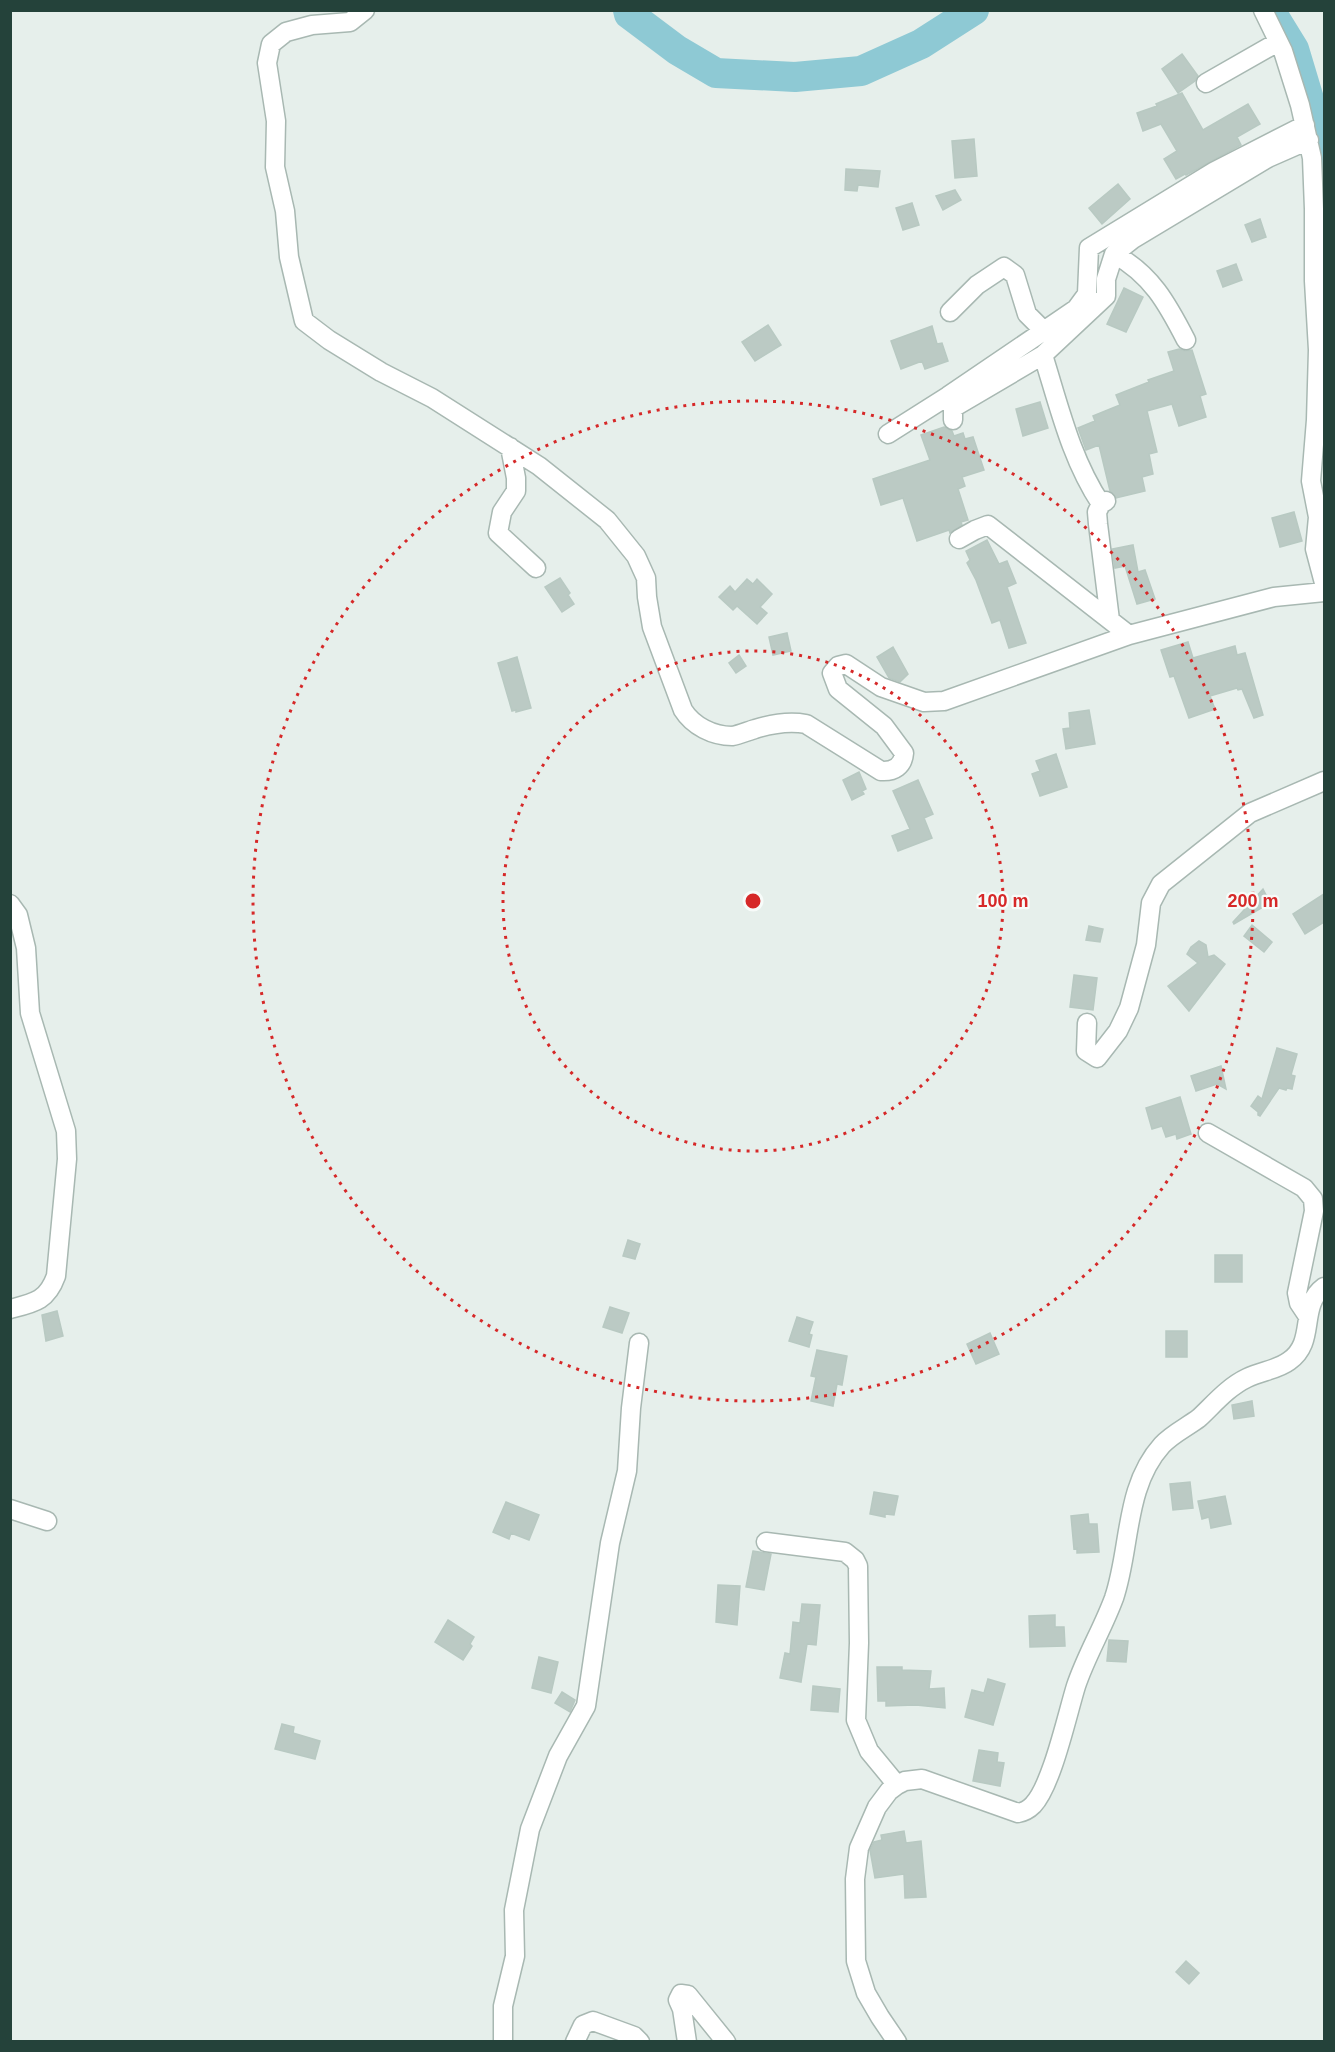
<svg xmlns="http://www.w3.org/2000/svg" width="1335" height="2052" font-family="Arial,sans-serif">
	<rect width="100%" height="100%" fill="#e6efeb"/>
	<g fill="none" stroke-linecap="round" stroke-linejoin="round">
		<path stroke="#8ec9d4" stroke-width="30" d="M628,10L629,14L677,50L716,73L795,77L861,71L921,44L974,10
			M1270,10L1294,49L1312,109L1324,174"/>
	</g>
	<path fill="#bbcac4" stroke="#b8c9c2" stroke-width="1.5" d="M1182,54L1198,76L1195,81L1178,93L1162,69Z
		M1182,93L1203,130L1248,104L1260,124L1237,137L1241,145L1186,175L1185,174L1176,179L1164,159L1177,151L1161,124L1143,131L1137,113L1157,106L1156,104Z
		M974,139L977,176L955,178L952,141Z
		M846,169L880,171L878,187L858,185L857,191L845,190Z
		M1118,184L1130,199L1102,224L1089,208Z
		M955,190L961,200L943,210L936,196Z
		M912,203L919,225L903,230L896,208Z
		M1260,219L1266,237L1252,242L1245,225Z
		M1236,264L1242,280L1223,287L1217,271Z
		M1124,288L1143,297L1126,332L1107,324Z
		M768,325L781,345L755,361L742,342Z
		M932,326L937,344L942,343L948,361L925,369L922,361L901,369L891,341Z
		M1179,349L1185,351L1192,350L1206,394L1200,396L1206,417L1179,426L1172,404L1147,411L1157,452L1149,454L1153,474L1142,477L1145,491L1116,498L1110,491L1099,445L1086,450L1078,428L1095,421L1093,416L1120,405L1116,395L1149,382L1148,380L1174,371L1168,352Z
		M1040,402L1048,428L1023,436L1016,409Z
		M944,427L952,431L954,436L963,433L965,439L973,437L984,470L962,477L965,486L958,489L968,520L961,522L962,525L950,533L949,530L917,541L903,498L881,505L873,479L930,460L921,435Z
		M1294,512L1302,541L1280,547L1272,518Z
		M987,540L999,564L1007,561L1016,583L1007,587L1026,643L1009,648L1000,620L992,623L976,580L967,563L970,560L966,551Z
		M1133,545L1138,572L1145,570L1155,599L1137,604L1125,566L1115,568L1112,549Z
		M560,578L570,593L568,595L574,604L562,612L545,587Z
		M747,579L753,584L757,579L772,594L760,607L767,613L757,624L737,606L733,610L719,597L730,586L735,592Z
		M787,633L791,651L773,655L769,637Z
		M1188,642L1193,658L1235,646L1237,655L1245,653L1263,715L1254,718L1242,689L1238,690L1237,688L1210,696L1215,709L1189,718L1174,676L1170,677L1161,650Z
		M893,647L908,674L900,682L889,678L877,657Z
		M739,655L746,666L736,673L729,663Z
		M517,657L531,708L516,712V710L512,711L498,663Z
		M1089,710L1095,744L1066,749L1063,729L1070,728L1069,713Z
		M1056,754L1067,787L1040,796L1032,774L1040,771L1036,761Z
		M859,772L866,789L862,791L864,794L852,800L843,780Z
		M918,780L933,814L924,818L932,838L898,851L892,836L910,829L893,791Z
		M1263,889L1270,903L1234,924L1233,922Z
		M1324,894V922L1305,934L1293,914Z
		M1252,925L1272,942L1264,952L1244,936Z
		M1089,926L1103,929L1100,942L1086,940Z
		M1199,941L1206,945L1208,957L1214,955L1225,964L1189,1011L1168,986L1198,963L1187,954L1191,947Z
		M1074,975L1097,978L1093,1010L1070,1007Z
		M1277,1048L1297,1054L1291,1075L1295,1076L1292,1089L1287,1088L1286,1090L1279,1088L1260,1116L1258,1115V1112L1251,1106L1258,1096L1262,1099Z
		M1221,1066L1226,1089L1217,1084L1196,1091L1191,1076Z
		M1180,1097L1191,1134L1177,1139L1176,1134L1166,1137L1162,1126L1152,1129L1146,1108Z
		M628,1240L640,1244L635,1259L623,1256Z
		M1215,1255H1242V1282H1215Z
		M610,1307L629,1313L622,1333L603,1327Z
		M57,1311L63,1336L46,1341L42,1315Z
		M797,1317L813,1322L809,1334L812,1335L809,1347L789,1341Z
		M1166,1331H1187V1357H1166Z
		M990,1333L999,1354L976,1364L967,1344Z
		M817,1350L847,1356L842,1385L837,1384L833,1406L811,1401L816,1377L811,1376Z
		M1252,1401L1254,1416L1234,1419L1232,1405Z
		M1190,1482L1193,1508L1173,1510L1170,1484Z
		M874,1492L898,1496L894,1515L885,1514V1517L870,1514Z
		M1225,1496L1231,1524L1211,1528L1209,1517L1202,1519L1198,1501Z
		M506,1502L539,1515L529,1540L511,1533L509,1539L493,1532Z
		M1088,1514L1089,1524H1097L1099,1552L1077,1553V1548L1074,1549L1071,1516Z
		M753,1551L771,1554L764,1590L746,1587Z
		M718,1585L740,1586L737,1625L716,1622Z
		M802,1604L820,1605L816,1645L807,1644L801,1682L780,1678L785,1653L790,1654L793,1622L800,1623Z
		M1055,1615V1627H1064L1065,1646L1030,1647L1029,1616Z
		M448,1620L474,1637L470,1644L472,1646L463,1660L435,1642Z
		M1109,1640L1128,1641L1126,1662L1107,1661Z
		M539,1657L558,1662L551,1693L532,1688Z
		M877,1667H902V1670L931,1671L929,1689L944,1688L945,1708L916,1705L886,1706V1701H878Z
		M988,1679L1005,1684L993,1725L965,1717L972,1690L984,1693Z
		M813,1686L840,1689L838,1712L811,1710Z
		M562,1692L575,1700L570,1712L555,1703Z
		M282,1724L294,1727L293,1733L320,1741L315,1759L275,1749Z
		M979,1750L998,1753L997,1762L1004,1763L1000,1786L973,1781Z
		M904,1831L906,1843L921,1841L926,1897L905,1898L904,1874L875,1878L870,1850L874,1842L882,1840L881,1835Z
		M1186,1961L1199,1973L1189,1984L1176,1972Z"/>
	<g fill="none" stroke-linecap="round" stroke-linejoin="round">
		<defs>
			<path id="minor" d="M365,10L350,22L312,25L286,32L271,44L267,63L276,121L275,167L285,211L289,257L304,321L329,340L381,372L432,398L539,466L607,520L636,556L646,578L647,597L652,627L683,710C693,726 713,736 732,736C739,735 748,731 755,729C771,724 789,721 806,724L881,771C894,772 903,766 904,753L884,726L838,689L832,673L838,666L846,664L881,687L924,702L944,701L1129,635L1274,597L1324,592
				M1263,10L1283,51L1300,105L1312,158L1314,209V281L1318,350L1316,420L1311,481L1318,517L1315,549L1324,583
				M1206,83L1278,42
				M1114,254C1151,274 1167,303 1186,340
				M950,312L977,285L1004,267L1015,275L1027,314L1043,330
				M1043,355C1059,406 1071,459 1101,504
				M953,420V408L1043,355L1106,296V279L1114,254L1133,239L1268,158L1309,140
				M888,434L948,396L1076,309L1087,294L1089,248L1215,171L1305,125
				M510,447L516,478V491L502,512L498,533L536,568
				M1106,501L1101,504L1097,512L1098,524L1110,620
				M959,539L975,530L988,525L1129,635
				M10,904L18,915L26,948L30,1013L66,1131L67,1159L56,1276C47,1301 34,1303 10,1309
				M1087,1023L1086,1051L1097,1058L1118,1031L1129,1008L1146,945L1151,903L1161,884L1250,813L1324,781
				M1208,1133L1304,1188L1313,1199L1314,1211L1297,1293L1299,1303L1307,1315
				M10,1509L47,1521
				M766,1542L845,1552L855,1560L858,1566L859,1643L856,1720L869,1751L897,1785
				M503,2042V2006L515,1956L514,1910L530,1829L558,1756L586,1706L610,1543L627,1471L631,1408L639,1343
				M575,2042L583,2025L593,2021L634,2036L640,2042
				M687,2042L682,2009L678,2000L681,1994L688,1995L726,2042
				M897,2042L880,2017L866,1993L856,1961L855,1879L859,1848L877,1807L889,1791L897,1785L905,1781L922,1779L1018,1813C1024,1812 1028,1810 1033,1805C1052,1785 1067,1715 1076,1686C1086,1656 1103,1628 1114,1598C1131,1548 1124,1487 1162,1445C1172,1434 1187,1427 1199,1418C1214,1404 1228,1387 1247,1378C1261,1371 1277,1370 1289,1361C1317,1342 1298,1306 1324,1287"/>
		</defs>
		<use href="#minor" stroke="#a8b8b2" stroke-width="21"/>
		<use href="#minor" stroke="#fff" stroke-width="18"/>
	</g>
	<g fill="none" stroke="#d62828" stroke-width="3" stroke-dasharray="3 6">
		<circle cx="753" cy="901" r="250"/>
		<circle cx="753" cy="901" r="500"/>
	</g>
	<circle cx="753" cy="901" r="9" fill="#d62828" stroke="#f7fbf9" stroke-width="3"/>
	<g font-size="18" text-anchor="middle" font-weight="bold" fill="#d62828" stroke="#f7fbf9" stroke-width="4.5" stroke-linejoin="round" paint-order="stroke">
		<text x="1003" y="907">100 m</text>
		<text x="1253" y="907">200 m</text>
	</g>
	<rect width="1335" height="2052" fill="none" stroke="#24423a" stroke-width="24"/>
</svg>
